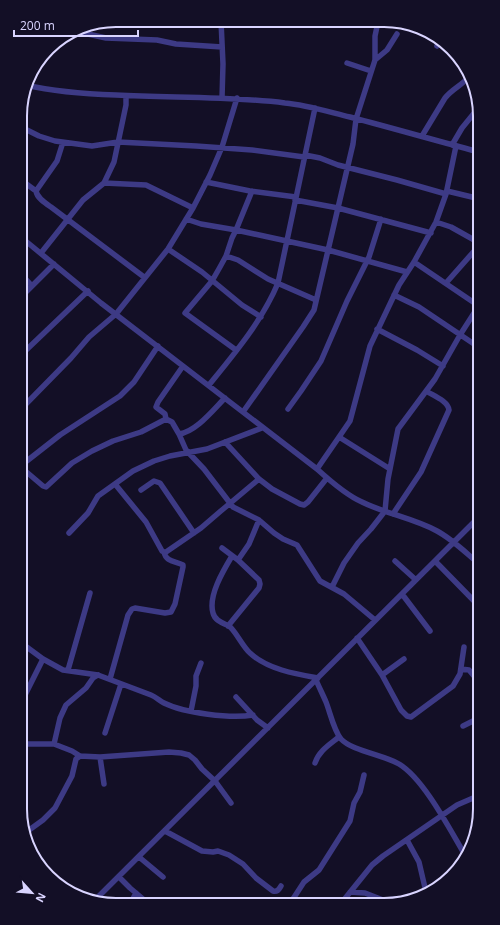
<svg xmlns="http://www.w3.org/2000/svg" width="500" height="925" font-family="'Open Sans',sans-serif">
	<rect width="100%" height="100%" fill="#130f26"/>
	<g fill="none" stroke-linecap="round" stroke-linejoin="round">
		<path stroke="#3d3a85" stroke-width="5.5" d="M221,21L223,64L222,98
			M74,31L106,38L157,40L176,44L222,47
			M418,31V30
			M437,46L440,41
			M375,60L387,50L397,34
			M347,63L371,71
			M26,85C56,92 86,94 116,95C173,98 229,96 285,103C307,105 329,112 350,117C392,128 434,140 475,151
			M21,127L39,136L55,141L92,146L118,142L196,146L252,150L304,157
			M422,136L445,98C452,89 462,85 469,77
			M452,145L462,128L475,112
			M305,155L320,158L338,165L397,180L446,194
			M21,180L36,191C37,198 45,203 51,207L144,277
			M206,182L250,191L296,197
			M104,183L146,185L193,208
			M36,191L57,161L63,142
			M447,191L476,198
			M295,200L338,208L431,233
			M186,219L201,224L236,230L328,250L407,272
			M436,222L451,227L476,241
			M22,238L101,303L317,469C328,479 348,496 362,502C386,514 413,518 437,531C452,539 465,552 478,563
			M168,249L202,272L242,305L261,317
			M41,253L83,200L104,183L114,162L126,105V96
			M226,256L238,260L268,279L316,300
			M414,262L476,304
			M22,275L32,286
			M446,283L476,249
			M394,295L419,307L477,346
			M22,296L54,264
			M377,329L417,350L443,366
			M236,350L185,313L212,281L220,267L226,256L232,238L236,230L252,191
			M22,354L88,291
			M183,366L158,402L156,407L165,414L166,419L172,422L179,434L186,450L204,469L233,507L259,520L274,533L283,539L297,545L320,581L344,594L375,620
			M209,385C235,353 262,321 278,283L315,108
			M23,407L71,358L89,337L116,314L168,249L193,208L210,175L222,147L237,98
			M288,409L301,391L321,361L347,301L369,257L381,219
			M243,412L303,327L314,310L353,144L356,119L375,60V36L378,22
			M179,434C196,432 213,410 225,398
			M339,437L390,469
			M225,442L259,479L272,489L300,504L304,505L308,502L327,478
			M23,464L60,435L120,396L134,382L158,346
			M23,469L43,486L46,487L72,463L92,451L113,441L141,432L166,419
			M317,469L350,421L370,346L399,285L414,262L436,222L446,194L456,146
			M141,490L154,481L160,483L194,533
			M393,514L421,472L449,410C448,401 434,396 426,391
			M69,533L88,513L98,496L133,471L154,461L170,456L207,449L262,428
			M222,548L238,560L259,580L260,584L259,588L228,626
			M164,552H166L201,528L222,510L259,479
			M232,556C223,571 208,596 213,613C215,621 223,623 229,626C235,630 243,647 250,653C267,669 295,674 318,678
			M238,560L249,544L259,520
			M395,561L416,580
			M435,561L478,605
			M332,587L344,563L358,543L371,529L385,511L388,479L398,429L435,379L460,335L476,310
			M402,594L430,631
			M357,638L382,675L401,710L407,716L411,717L453,686L460,674L464,647
			M24,645L43,659L63,670L98,675L151,695C156,697 160,701 164,703C184,713 231,719 253,715
			M461,669L469,670L479,682
			M68,670L90,593
			M382,675L404,659
			M110,679L128,615L132,609L135,608L165,613L171,612L175,604L183,567V565C175,561 166,562 164,552L162,551L146,522L115,484
			M316,680C319,687 323,695 326,702C330,712 334,731 341,739C352,751 384,755 399,764C424,779 450,830 465,855
			M24,697L43,659
			M236,697L257,720L268,728
			M191,711L196,686V676L201,663
			M463,726L479,718
			M105,733L121,684
			M24,744H54L72,751L80,756L100,757L169,752L181,753L189,755L195,760L202,769L215,781L231,803
			M54,744L60,718L66,705L86,688L93,678L98,675
			M100,757L104,784
			M315,763C319,751 329,745 339,737
			M165,831L202,851L213,852L218,851L229,855L243,864L256,878L273,891C278,892 279,889 281,886
			M25,833L43,820L55,808L72,776L76,759L80,756
			M407,840L419,862L426,892
			M139,857L163,877
			M119,877L130,888L149,904
			M67,886V888
			M350,892L365,893L383,900L417,898
			M95,900L478,518
			M343,901L372,865L383,856L457,805L480,795
			M291,902L304,882L319,870L350,821L354,803L360,792L364,775
			M130,904L136,893"/>
	</g>
	<path d="M0 0H500V925H0ZM116 27H384A89 89 0 0 1 473 116V809A89 89 0 0 1 384 898H116A89 89 0 0 1 27 809V116A89 89 0 0 1 116 27Z" fill="#130f26" fill-rule="evenodd"/>
	<path fill="none" stroke="#d9d4ff" stroke-width="2" d="M116 27H384A89 89 0 0 1 473 116V809A89 89 0 0 1 384 898H116A89 89 0 0 1 27 809V116A89 89 0 0 1 116 27Z"/>
	<g transform="translate(32 893) rotate(117)" stroke="#130f26" stroke-width="3" paint-order="stroke">
	<path d="M0-3L7 15L0 10L-7 15Z" fill="#d9d4ff"/>
	<text y="-6" font-size="11" font-weight="bold" text-anchor="middle" fill="#d9d4ff">N</text>
	</g>
	<path d="M14 30v6h124v-6" fill="none" stroke="#d9d4ff" stroke-width="2"/>
	<text x="20" y="30" font-size="12" fill="#d9d4ff" stroke="#130f26" stroke-width="3" paint-order="stroke">200 m</text>
</svg>
